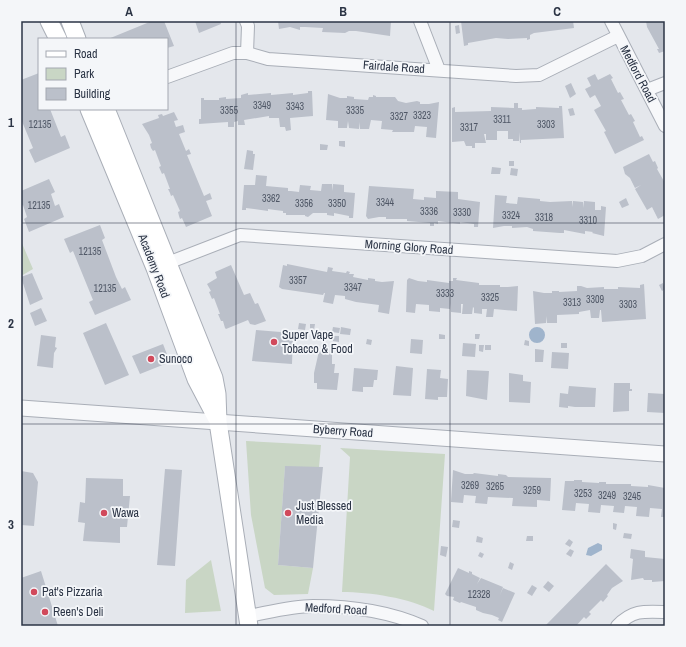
<svg xmlns="http://www.w3.org/2000/svg" width="686" height="647" font-family="'Archivo Narrow',sans-serif">
	<rect width="100%" height="100%" fill="#e4e7ec"/>
	<path fill="#c9d6c5" d="M21,241L33,269L21,276Z
		M246,441L321,445L319,467H285L278,565L313,568L308,594L274,595L265,588L251,515Z
		M340,448L445,454L434,611C409,598 370,592 342,592L350,457Z
		M211,560L221,611L185,613L186,580Z"/>
	<path fill="#9fb4cc" d="M529 335a8 8 0 1 1 16 0a8 8 0 1 1-16 0Z
		M598,543L602,545V550L591,556L586,555L588,548Z"/>
	<path fill="#bbc0ca" d="M164,21L174,46L167,48V39H108L152,21Z
		M195,21H220L221,24L199,33Z
		M278,21H391L390,36L356,31H349L345,33L322,32L323,28L305,27H300V30L290,27L279,29Z
		M461,21H573L574,28L534,33L530,35V39L527,40V38L508,39L496,38L468,43V45L464,46Z
		M646,21H665V51L659,53L657,49H659L647,27Z
		M459,25L460,33L456,34L455,26Z
		M39,73V109H50L61,137L65,135L70,148L35,163L29,150L33,148L21,119V80Z
		M595,74L598,80L610,74L613,78L611,79L618,93L620,92L624,99L621,100L629,115L631,114L635,121L633,122L640,137L642,136L644,140L615,154L604,132L606,131L594,110L601,106L595,95L590,98L585,89L591,86L587,78Z
		M571,83L576,94L570,98L565,86Z
		M308,91H312L313,116L290,118L291,130L286,131L285,127H280L279,118H269V116L244,120L245,125H238V121L234,122V127H228V122L199,124V119H201V98H204V100H219V98L226,97V99L241,98V95L248,93V95L271,93V95L293,93V95L308,93Z
		M328,94L340,98H347V96L354,97V99L368,100L369,97H373V95L376,96V97H395L398,101L406,103L417,101L420,102V104H429L439,102L436,138L426,137L427,127L415,126L414,132H392L393,130L381,129L382,121L371,120L369,129H360V122L359,129L349,128L348,121L347,128H338V121L326,120Z
		M514,103H518V108H522V110L536,109V107L559,108V106H562L564,138L521,140V143H520L519,132V141H513V139H508V131H497V140H486V134H484L486,143H475V148H472V146H466L464,141L452,142V108L455,107V112L491,111V107L514,108Z
		M573,108L575,115L570,116L568,109Z
		M174,112L178,120L174,121L176,127L183,125L185,132L179,134L186,151L189,149L191,154L187,155L204,196L210,193L212,199L206,201L212,216L186,227L182,218L180,219L179,216L178,212L180,211L173,195L171,196L170,193L168,189H170L164,173L162,174L159,167L161,166L155,150L153,151L151,148L150,144L152,143L149,135L142,124L159,118L158,115L162,114L163,116Z
		M339,141H345V147L339,146Z
		M320,144L328,145L327,150H320Z
		M247,150L253,151V154H255L253,170L244,169Z
		M649,154L653,162L655,161L658,168L657,169L665,183V215L658,219L652,207L647,210L635,189L641,185L635,188L630,178L625,174L623,167Z
		M509,161H514V166H509Z
		M492,167L501,168L500,174H491Z
		M511,168L518,169L517,176L510,175Z
		M256,175L267,176L266,186L288,188V191H291L299,192L300,185L311,186L310,190L321,191L322,184H332V191L333,184L344,185V192L355,193L353,218H349V216L334,213V216L327,215V213H313L308,217L305,216V215H286V213H283V211L275,210L268,209V211L246,208V210H242L244,185H255Z
		M49,179L55,192L51,194L55,206L59,204L64,217L29,232L24,219L27,217L23,205L21,206V191Z
		M369,186L414,189L413,199L424,200V197L436,198V191L458,192V199L480,202L478,227H474V224L460,222V224L438,221V224L434,223V226H430V223L407,221V219H386V217H379L368,219L366,216Z
		M495,195L507,196L506,203L517,204L518,197L540,199V201L550,202L572,201V207L573,201L583,202V208L584,201L595,202V210H601V206L606,207L604,236L592,233L593,232L585,231V234L564,230V233H560L533,231V229L527,227L512,228V226H504L493,228Z
		M626,198L629,205L622,208L619,202Z
		M100,225L105,238L102,240L116,277L122,289L125,287L131,300L95,315L89,302L93,300L73,251L70,253L64,239Z
		M287,264L327,272L328,267L333,268L332,271L346,273L347,271L350,272L349,274H354L353,277L368,280V278L375,279V281L382,282L394,281L389,314L378,312L379,305L356,302L345,299V296L335,295L333,304L323,302L325,293H324L323,295L282,289L279,287L283,265L287,266Z
		M231,265L244,295L250,293L255,304L258,303L266,321L255,325L250,324L248,320L226,329L225,328L223,321H221L218,314H220L214,298L212,299L209,292L211,291L207,284L217,278L215,272Z
		M32,273L43,299L30,305L21,277Z
		M409,278L418,281L427,282V280L449,283V281H453V278H457L456,280L479,283V285H500V287H508L518,286L517,311L494,309L493,317H486L487,309H482V314L474,313V308L473,307L472,314H462L463,304H461V313L451,312L450,303V309L440,308V312L429,311V305L416,304L415,313L406,312L407,280Z
		M663,283L665,289L662,291L659,285Z
		M644,284L646,319L602,322L601,310H600L599,318H591L590,310L579,312V314L557,315V323H547L546,316V323L535,324L533,291L544,293H552V291H559V292L577,291V286H581L587,288L604,287V289H618V287L640,288V285Z
		M41,308L47,321L35,326L30,313Z
		M106,323L129,375L105,385L83,333Z
		M299,323L306,324L305,330L298,329Z
		M310,324H315L314,330H310Z
		M333,327L340,328L339,333L332,332Z
		M341,327L351,329L350,335L340,334Z
		M256,330L293,333L292,364L252,361Z
		M439,334L445,335V339H439Z
		M475,334H480L479,339H475Z
		M41,335L56,337L55,347L57,348L54,353L53,368L37,366Z
		M333,336H339V342L333,341Z
		M367,339L372,340L371,345L366,344Z
		M411,339L423,340L422,354L410,353Z
		M525,340L529,341V346L524,345Z
		M463,343L476,344L475,357L462,356Z
		M561,343H567V348H561Z
		M163,344L170,362L140,374L132,356Z
		M479,345H484L483,352L479,351Z
		M485,345H491V350H485Z
		M535,349L544,350L543,362H535Z
		M319,351L332,352V364H335L334,373H339L337,390L317,389V383H314V373Z
		M552,352L569,353L568,369L551,368Z
		M396,366L413,368L411,396L393,395Z
		M354,368L378,370L377,380H374L373,387H363V392L352,391Z
		M427,369L441,370L440,378L448,379L447,397H438V400L425,399Z
		M467,370L489,371L487,400L466,396Z
		M509,373L523,375V381L531,382L530,403L509,402Z
		M614,383H630V389H632V391H629V411L613,412Z
		M569,386L596,388L595,407H575L568,406V408L559,407L560,393L568,394Z
		M648,393L665,394V413L647,412Z
		M285,466L323,467L313,568L278,565Z
		M165,469L182,470L175,566L157,565Z
		M453,470L465,474H473L474,473L498,476V474L506,475L508,477L551,478L550,501L537,500V507L512,506L513,498L488,497L487,504L475,503L476,496L464,495L463,503L451,502Z
		M21,471L33,473L38,482L34,526L21,525Z
		M86,478L123,479V496H130L127,527H120V543L83,541L85,523L78,522L80,502L85,503Z
		M574,480H582V482L599,483V482H606V484H631V486L648,487V485L665,488V517H661L662,509L650,508L649,517L636,516L637,507L625,506L624,513L613,512L614,506L601,505L600,513L588,512L589,504L576,503L575,511L562,510L565,481H574Z
		M453,520L460,521L459,528L452,527Z
		M613,523L617,524L616,530L613,529Z
		M624,533L632,534L631,539L623,538Z
		M477,536L483,538L482,543L476,542Z
		M527,536H533V541H526Z
		M569,539L573,542L570,547L565,544Z
		M441,546L448,547L446,557L440,555Z
		M570,549L574,551L571,557L566,554Z
		M631,549L645,551V557L665,559V581L652,582V580H644L643,578L631,580L633,559L630,558Z
		M480,552L484,554L482,558L478,556Z
		M510,562L514,564L512,570L508,568Z
		M606,564L623,581L612,588L607,595L608,596L603,602L601,600L589,612L591,614L586,619L584,617L576,626H545Z
		M458,568L469,573V571L472,572V574L480,578L477,584L481,578L503,587L500,595L503,588L515,593L502,622L498,620L499,618L492,615L483,613L476,610V607L461,602L460,603L453,600L454,597L447,596L445,594Z
		M41,571L58,626H21V578Z
		M548,581L554,586L549,592L543,587Z
		M532,585L537,588L532,596L527,593Z"/>
	<g fill="none" stroke-linecap="round" stroke-linejoin="round">
		<defs>
			<path id="minor" d="M246,21L248,26L247,53
				M420,21L439,70
				M611,21L665,126
				M167,77L233,53H247L268,59L516,76L539,75L618,36
				M647,90L665,83
				M160,266L240,235L617,261L642,256L665,244
				M249,616C270,612 292,606 313,606C350,606 388,611 422,626
				M617,626C632,610 644,611 665,612"/>
			<path id="tertiary" d="M21,408L665,454"/>
			<path id="secondary" d="M49,21L58,39
				M70,21L77,39
				M89,109L155,268L196,379L216,417
				M106,109L214,378L217,394L218,422L249,626"/>
		</defs>
		<use href="#minor" stroke="#a9aeb7" stroke-width="14"/>
		<use href="#tertiary" stroke="#a9aeb7" stroke-width="17"/>
		<use href="#secondary" stroke="#a9aeb7" stroke-width="19"/>
		<use href="#minor" stroke="#f7f8fa" stroke-width="12"/>
		<use href="#tertiary" stroke="#f7f8fa" stroke-width="15"/>
		<use href="#secondary" stroke="#fff" stroke-width="17"/>
	</g>
	<path fill="none" stroke="#2b3445" stroke-width="1" stroke-opacity="0.55" d="M236,21V626M450,21V626M21,223H665M21,424H665"/>
	<g fill="#d1495b" stroke="#f4f6f9" stroke-width="1.5">
		<circle cx="274" cy="342" r="4"/>
		<circle cx="151" cy="359" r="4"/>
		<circle cx="104" cy="513" r="4"/>
		<circle cx="288" cy="513" r="4"/>
		<circle cx="34" cy="592" r="4"/>
		<circle cx="45" cy="612" r="4"/>
	</g>
	<g text-anchor="middle" dominant-baseline="central" stroke-width="3.5" stroke-linejoin="round" paint-order="stroke">
		<g font-size="10" fill="#4f5766">
			<text x="262" y="105">3349</text>
			<text x="295" y="106">3343</text>
			<text x="229" y="110">3355</text>
			<text x="355" y="110">3335</text>
			<text x="422" y="115">3323</text>
			<text x="399" y="116">3327</text>
			<text x="502" y="119">3311</text>
			<text x="40" y="124">12135</text>
			<text x="546" y="124">3303</text>
			<text x="469" y="127">3317</text>
			<text x="271" y="198">3362</text>
			<text x="385" y="202">3344</text>
			<text x="304" y="203">3356</text>
			<text x="337" y="203">3350</text>
			<text x="39" y="205">12135</text>
			<text x="429" y="211">3336</text>
			<text x="462" y="212">3330</text>
			<text x="511" y="215">3324</text>
			<text x="544" y="217">3318</text>
			<text x="588" y="220">3310</text>
			<text x="90" y="251">12135</text>
			<text x="298" y="280">3357</text>
			<text x="353" y="287">3347</text>
			<text x="105" y="288">12135</text>
			<text x="445" y="293">3333</text>
			<text x="490" y="297">3325</text>
			<text x="595" y="299">3309</text>
			<text x="572" y="302">3313</text>
			<text x="628" y="304">3303</text>
			<text x="470" y="485">3269</text>
			<text x="495" y="486">3265</text>
			<text x="532" y="490">3259</text>
			<text x="583" y="493">3253</text>
			<text x="607" y="495">3249</text>
			<text x="632" y="496">3245</text>
			<text x="479" y="594">12328</text>
		</g>
		<g font-size="12" fill="#2b3445" stroke="#f4f6f9">
			<text transform="translate(394 67) rotate(4)">Fairdale Road</text>
			<text transform="translate(638 74) rotate(62)">Medford Road</text>
			<text transform="translate(409 247) rotate(4)">Morning Glory Road</text>
			<text transform="translate(154 266) rotate(69)">Academy Road</text>
			<text transform="translate(343 431) rotate(4)">Byberry Road</text>
			<text transform="translate(336 609) rotate(3)">Medford Road</text>
		</g>
		<g font-size="12" fill="#2b3445" stroke="#f4f6f9" text-anchor="start">
			<text x="282" y="335">Super Vape<tspan x="282" dy="14">Tobacco &amp; Food</tspan></text>
			<text x="159" y="359">Sunoco</text>
			<text x="296" y="506">Just Blessed<tspan x="296" dy="14">Media</tspan></text>
			<text x="112" y="513">Wawa</text>
			<text x="42" y="592">Pat's Pizzaria</text>
			<text x="53" y="612">Reen's Deli</text>
		</g>
	</g>
	<rect width="686" height="647" fill="none" stroke="#f4f6f9" stroke-width="44"/>
	<rect x="38" y="38" width="130" height="72" fill="#f4f6f9" stroke="#a4a8b1"/>
	<rect x="46" y="51" width="20" height="6" fill="#ffffff" stroke="#a4a8b1"/>
	<text x="74" y="58" font-size="12" fill="#2b3445">Road</text>
	<rect x="46" y="68" width="20" height="12" fill="#c9d6c5" stroke="#a4a8b1"/>
	<text x="74" y="78" font-size="12" fill="#2b3445">Park</text>
	<rect x="46" y="88" width="20" height="12" fill="#bbc0ca" stroke="#a4a8b1"/>
	<text x="74" y="98" font-size="12" fill="#2b3445">Building</text>
	<rect x="22" y="22" width="642" height="603" fill="none" stroke="#2b3445" stroke-width="1.5"/>
	<g font-size="13" text-anchor="middle" font-weight="bold" fill="#2b3445">
		<text x="129" y="16">A</text>
		<text x="343" y="16">B</text>
		<text x="557" y="16">C</text>
		<text x="11" y="127">1</text>
		<text x="11" y="328">2</text>
		<text x="11" y="529">3</text>
	</g>
</svg>
